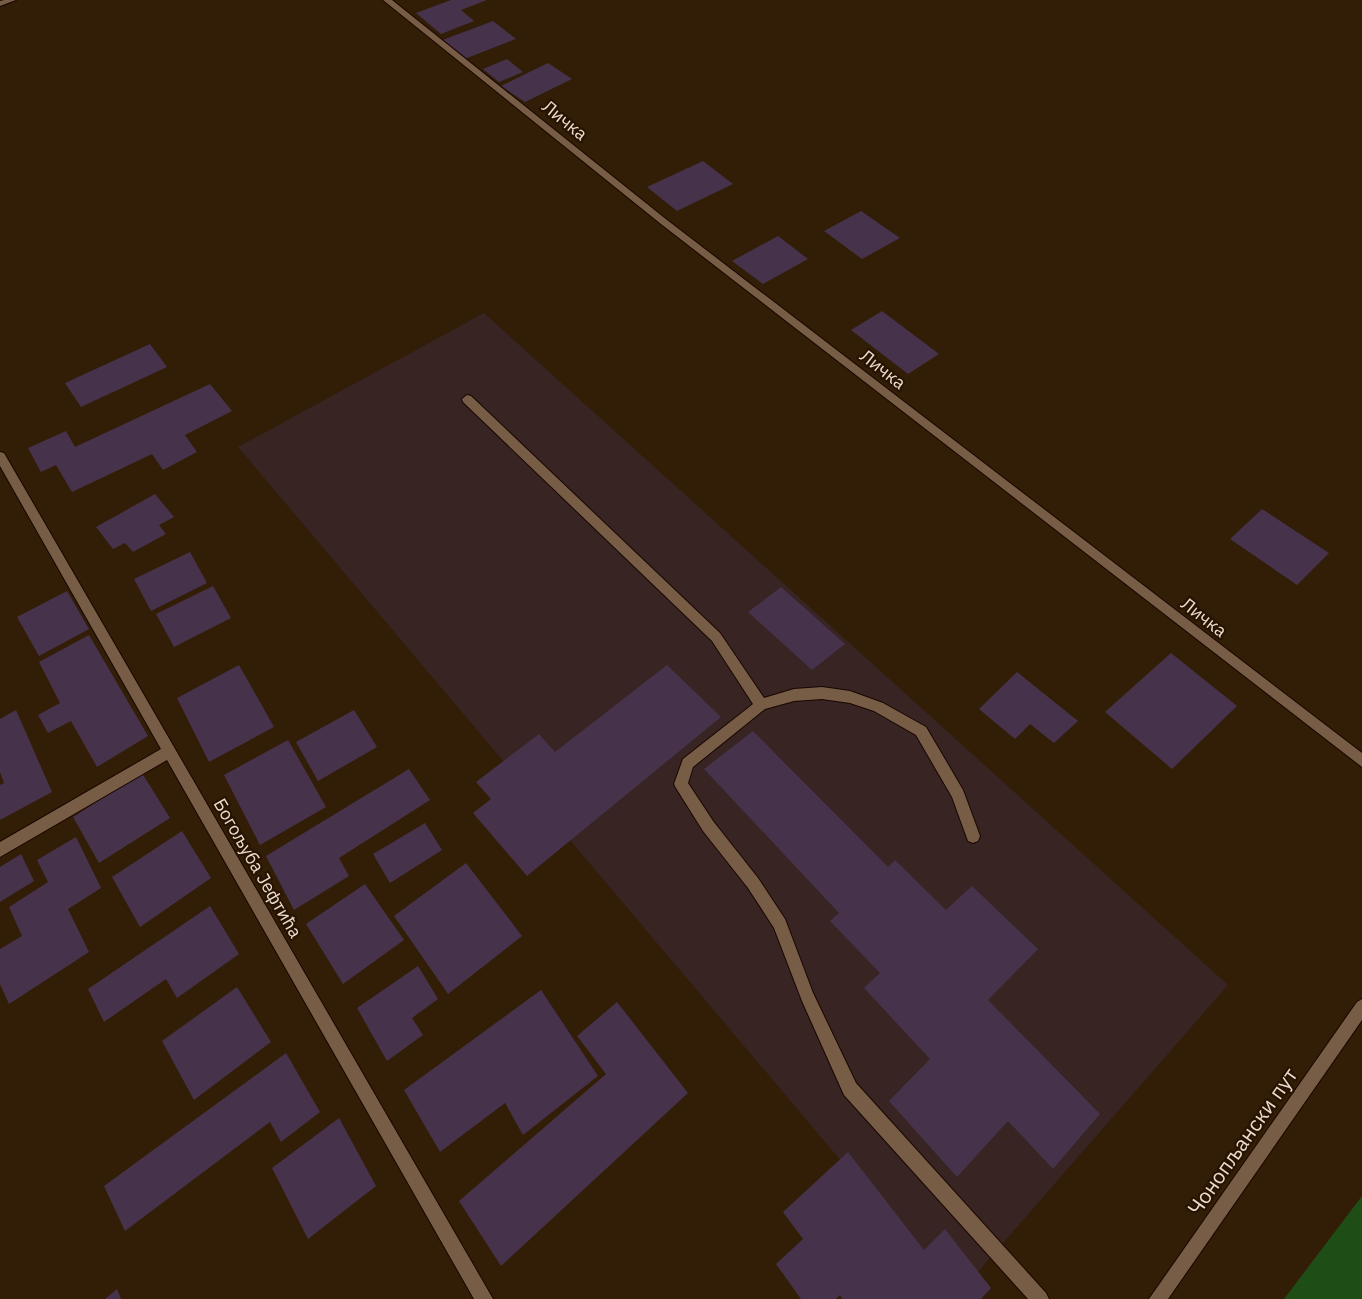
<svg xmlns="http://www.w3.org/2000/svg" width="1362" height="1299" font-family="'IBM Plex Sans',sans-serif">
	<rect width="100%" height="100%" fill="#321d07"/>
	<path fill="#372423" d="M484,313L1228,985L956,1297L238,447Z"/>
	<path fill="#1f4d16" d="M1362,1196V1299H1284Z"/>
	<path fill="#46334b" d="M451,0H487L461,10L474,21L441,34L416,13Z
		M493,21L516,39L462,60L440,41Z
		M507,59L523,72L499,82L483,69Z
		M548,63L572,79L525,102L501,86Z
		M703,161L733,184L677,211L647,187Z
		M861,211L900,238L862,259L824,231Z
		M778,236L808,259L763,284L732,261Z
		M882,311L939,354L908,374L851,330Z
		M150,344L167,367L81,407L65,383Z
		M210,384L232,411L185,435L197,452L163,470L152,454L72,492L56,465L41,472L28,448L66,431L75,447Z
		M155,494L174,517L159,525L166,534L133,552L125,543L113,549L96,527Z
		M1262,509L1329,553L1297,585L1230,539Z
		M190,552L207,583L151,611L134,579Z
		M213,586L231,618L174,647L156,614Z
		M781,587L845,644L812,670L748,612Z
		M67,591L89,629L39,656L17,617Z
		M89,635L148,736L97,767L71,721L48,733L38,715L60,703L39,662Z
		M1171,653L1237,706L1172,769L1105,712Z
		M239,665L274,727L209,762L177,698Z
		M667,665L721,717L527,876L473,813L491,799L476,782L539,734L555,752Z
		M1017,672L1078,721L1054,743L1030,724L1015,739L979,709Z
		M16,710L52,792L0,820V785L4,783L0,772V719Z
		M354,710L377,747L318,781L296,742Z
		M753,731L888,867L895,860L946,910L972,886L1038,949L988,1000L1100,1114L1053,1169L1008,1121L957,1177L889,1101L930,1059L864,988L880,973L830,921L839,913L704,769Z
		M288,740L326,807L260,845L224,775Z
		M409,769L430,800L339,858L349,876L294,910L266,856Z
		M142,773L170,818L99,863L73,817Z
		M425,823L442,850L390,883L373,854Z
		M182,831L211,878L140,927L112,877Z
		M76,837L101,888L68,909L89,952L9,1004L0,984V949L22,936L9,907L48,882L37,860Z
		M21,854L34,881L0,902V867Z
		M466,863L522,936L448,994L394,916Z
		M365,884L404,940L343,984L306,924Z
		M210,906L239,954L177,998L166,979L104,1022L88,989Z
		M418,966L438,999L412,1018L423,1035L387,1061L357,1008Z
		M237,987L271,1042L194,1100L162,1041Z
		M541,990L598,1076L523,1135L505,1103L440,1152L404,1090Z
		M617,1002L688,1093L501,1266L459,1201L606,1074L577,1036Z
		M286,1053L320,1112L281,1142L270,1122L125,1231L104,1186Z
		M339,1118L376,1186L308,1239L272,1168Z
		M848,1152L924,1250L945,1229L991,1288L981,1299H842L840,1295L836,1299H801L776,1264L803,1239L783,1212Z
		M117,1289L121,1299H105Z"/>
	<g fill="none" stroke-linecap="round" stroke-linejoin="round">
		<defs>
			<path id="minor" d="M4,0H16L0,6V1Z
				M383,0H392L667,220L1362,753V767L661,224Z
				M467,395L471,396L720,633L764,698L794,689L822,687L850,691L883,703L926,727L963,790L980,836L978,841L973,843L968,841L952,797L916,735L874,711L850,703L822,699L794,701L765,709L693,767L688,783L713,821L758,878L785,919L813,993L856,1083L1046,1293L1049,1299H1028L844,1095L802,1001L774,928L748,888L703,831L676,788L674,784L683,759L753,704L712,641L463,402L462,399Z
				M0,452L4,453L493,1299H474L167,760L0,857V842L161,749L0,466Z"/>
			<path id="tertiary" d="M1362,999V1020L1168,1299H1149L1357,1002Z"/>
		</defs>
		<use href="#minor" stroke="#190600" stroke-width="2"/>
		<use href="#tertiary" stroke="#190600" stroke-width="2"/>
		<use href="#minor" fill="#775d46" fill-rule="evenodd"/>
		<use href="#tertiary" fill="#775d46" fill-rule="evenodd"/>
	</g>
	<g text-anchor="middle" dominant-baseline="central" stroke-width="4.5" stroke-linejoin="round" paint-order="stroke">
		<g font-size="18" fill="#ebdccf" stroke="#281300">
			<text transform="translate(565 120) rotate(39)">Личка</text>
			<text transform="translate(883 369) rotate(38)">Личка</text>
			<text transform="translate(1204 617) rotate(38)">Личка</text>
			<text transform="translate(258 868) rotate(60)">Богољуба Јефтића</text>
		</g>
		<g font-size="21" fill="#ebdccf" stroke="#281300">
			<text transform="translate(1242 1141) rotate(-55)">Чонопљански пут</text>
		</g>
	</g>
</svg>
